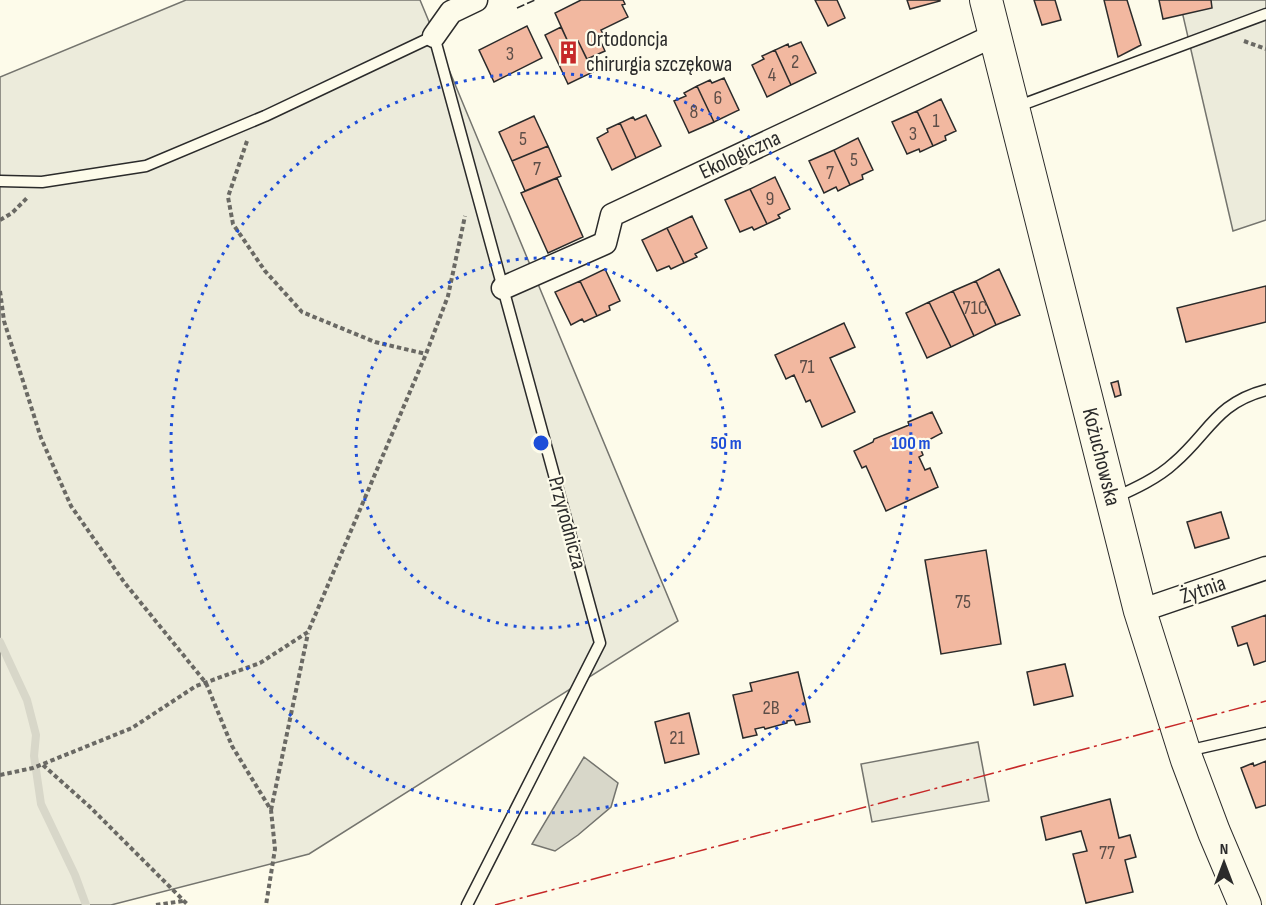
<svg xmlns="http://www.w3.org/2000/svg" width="1266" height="905" font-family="'Sofia Sans Condensed',sans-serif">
	<rect width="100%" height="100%" fill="#fdfbea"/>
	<path fill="#ecebdb" stroke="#74746e" stroke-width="1.5" d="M186,0H420L678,621L309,854L111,905H0V77Z
		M1197,0H1266V220L1233,231L1181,7Z
		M978,742L989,801L872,822L861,764Z"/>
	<path fill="#d8d7c9" stroke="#74746e" stroke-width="1.5" d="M584,757L618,783L611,807L578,835L555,851L532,844Z"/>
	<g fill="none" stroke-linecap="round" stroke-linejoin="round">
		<path stroke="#d8d7c9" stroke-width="8" d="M0,642L27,700L36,735L34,756L41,804L75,875L86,905"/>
	</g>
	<path fill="#f2b8a0" stroke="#2b2b2b" stroke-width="1.5" d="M581,0H623L625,4L622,5L628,17L601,30L604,36L599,38L605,51L587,59L578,41L569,44L555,13Z
		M815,0H837L845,18L828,26Z
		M907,0H940V1L910,9Z
		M1034,0H1055L1061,20L1042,25Z
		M1104,0H1127L1141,45L1118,57Z
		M1159,0H1211L1212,8L1163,19Z
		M527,26L542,58L494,82L479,50Z
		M561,27L569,44L578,41L593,72L568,84L545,35Z
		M801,42L816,73L791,85L775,50L788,44L789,47Z
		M775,50L791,85L767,97L752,65L764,59L762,56Z
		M724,78L739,110L714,122L697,86L710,80L712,83Z
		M697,86L714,122L689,133L674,101L686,96L684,93Z
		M941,99L956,131L945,136L946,140L933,146L917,111Z
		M917,111L933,146L920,152L919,149L907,154L892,122Z
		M646,115L661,146L636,158L620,123L633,117L635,120Z
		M534,116L548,146L512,161L499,132Z
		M620,123L636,158L612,170L597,138L608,132L607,129Z
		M858,138L873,170L862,175L863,179L850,185L834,150Z
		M548,146L561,176L525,191L512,161Z
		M834,150L850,185L838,191L836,187L824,193L809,161Z
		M775,177L790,209L778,215L780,218L767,224L750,189Z
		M557,178L583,237L548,253L521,193Z
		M750,189L767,224L754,230L752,227L740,232L725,200Z
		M692,216L707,248L695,254L697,257L684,263L667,228Z
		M667,228L684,263L671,269L669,266L657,271L642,240Z
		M605,269L620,301L609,306L610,310L597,316L580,281Z
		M999,269L1020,315L996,325L976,281Z
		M580,281L597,316L584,322L582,319L571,325L555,292Z
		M976,281L996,325L974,336L953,291Z
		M1266,286V322L1186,342L1177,308Z
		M953,291L974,336L951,347L929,302Z
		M929,302L951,347L927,358L906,313Z
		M844,323L855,347L830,358L855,412L822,427L810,400L806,402L794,375L786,379L775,355Z
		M1118,381L1121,395L1115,397L1111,383Z
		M932,412L942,433L919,445L923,455L919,457L925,470L930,468L938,487L886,511L866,466L862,468L854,451L873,442L874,439L909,425L908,422Z
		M1221,512L1229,538L1195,548L1187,522Z
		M986,550L1001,644L941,654L925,560Z
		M1266,615V661L1254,665L1247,643L1238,646L1232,627Z
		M1065,664L1073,696L1034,705L1027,672Z
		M798,672L810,722L796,725L794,720L787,721V723L765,729L764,727L755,729L757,735L743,738L733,695L752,691L750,683Z
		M689,713L699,754L665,763L655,722Z
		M1266,761V805L1256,808L1241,768L1253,763L1254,766Z
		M1110,799L1119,838L1130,835L1136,857L1125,860L1133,892L1086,903L1073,854L1087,851L1081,831L1046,840L1041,817Z"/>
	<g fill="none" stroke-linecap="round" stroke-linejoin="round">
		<defs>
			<path id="lane" d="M1016,107L1266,14
				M0,181L42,182L146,166L265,116L434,36L600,643L467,905
				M1114,498C1134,489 1158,478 1174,463C1209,433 1216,403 1266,390
				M1187,751L1266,733"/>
			<path id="street" d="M434,36L451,12L476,0
				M503,288L605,243L612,215L995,35
				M1140,611L1266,568"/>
			<path id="secondary" d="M986,0L1140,611L1187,760L1214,832L1245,905"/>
		</defs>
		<use href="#lane" stroke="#2b2b2b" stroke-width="13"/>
		<use href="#street" stroke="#2b2b2b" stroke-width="25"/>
		<use href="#secondary" stroke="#2b2b2b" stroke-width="34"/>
		<path stroke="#6a6964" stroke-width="4" stroke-dasharray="4.5 3" stroke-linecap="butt" d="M1244,41L1266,49
			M247,141L228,197L233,224L265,271L302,312L375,342L426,354
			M0,220L12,213L27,198
			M0,291L4,321L41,438L71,506L124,582L206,683L232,746L271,810L275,849L266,905
			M43,765L90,807L188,905
			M0,775L33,768L132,728L196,686L260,663L308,632L426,354L448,296L465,216
			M271,810L308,633
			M156,905L183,901"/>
		<use href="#lane" stroke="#fdfbea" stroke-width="10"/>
		<use href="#street" stroke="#fdfbea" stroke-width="22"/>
		<use href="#secondary" stroke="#fdfbea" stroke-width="32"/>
		<path stroke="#2b2b2b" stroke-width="1.5" stroke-dasharray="8 3" stroke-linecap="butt" d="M517,8L535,0"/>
		<path stroke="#c62828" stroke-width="1.5" stroke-dasharray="21 4.5 3 4.5" stroke-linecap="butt" d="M495,905L1266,701"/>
	</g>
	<g fill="none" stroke="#1d4ed8" stroke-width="3" stroke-dasharray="3 6">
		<circle cx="541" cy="443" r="185"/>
		<circle cx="541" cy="443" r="370"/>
	</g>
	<defs>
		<symbol id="building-bare" viewBox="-9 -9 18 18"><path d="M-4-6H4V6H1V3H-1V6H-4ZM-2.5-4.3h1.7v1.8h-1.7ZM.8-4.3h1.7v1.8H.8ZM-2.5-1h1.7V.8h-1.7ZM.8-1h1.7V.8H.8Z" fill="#c62828" stroke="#fdfbea" stroke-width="2.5" paint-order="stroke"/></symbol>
	</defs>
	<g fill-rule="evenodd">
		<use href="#building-bare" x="552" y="36" width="33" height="33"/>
	</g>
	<g text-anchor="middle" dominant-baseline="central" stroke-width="4.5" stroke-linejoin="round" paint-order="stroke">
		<g font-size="20" fill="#5d4e48">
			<text x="510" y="54">3</text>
			<text x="795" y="62">2</text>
			<text x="772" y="75">4</text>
			<text x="718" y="98">6</text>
			<text x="694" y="112">8</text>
			<text x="936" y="121">1</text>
			<text x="913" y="134">3</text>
			<text x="523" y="139">5</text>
			<text x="854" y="160">5</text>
			<text x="537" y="169">7</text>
			<text x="830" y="173">7</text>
			<text x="770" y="199">9</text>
			<text x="975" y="308">71C</text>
			<text x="807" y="367">71</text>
			<text x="963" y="602">75</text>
			<text x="771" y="708">2B</text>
			<text x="677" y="738">21</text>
			<text x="1107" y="853">77</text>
		</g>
		<g font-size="22" fill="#2b2b2b" stroke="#fdfbea" text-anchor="start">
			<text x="586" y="39">Ortodoncja<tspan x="586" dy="25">chirurgia szczękowa</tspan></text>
		</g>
		<g font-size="22" fill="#2b2b2b" stroke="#fdfbea">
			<text transform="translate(740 155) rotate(-25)">Ekologiczna</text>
			<text transform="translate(1101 457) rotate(76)">Kożuchowska</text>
			<text transform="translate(567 523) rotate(75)">Przyrodnicza</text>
			<text transform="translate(1203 590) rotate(-19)">Żytnia</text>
		</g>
	</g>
	<circle cx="541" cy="443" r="9" fill="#1d4ed8" stroke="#fdfbea" stroke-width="3"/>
	<g font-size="18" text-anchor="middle" font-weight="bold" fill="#1d4ed8" stroke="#fdfbea" stroke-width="4.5" stroke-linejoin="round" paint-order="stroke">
		<text x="726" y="449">50 m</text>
		<text x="911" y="449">100 m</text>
	</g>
	<g transform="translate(1224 863)" stroke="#fdfbea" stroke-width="4.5" paint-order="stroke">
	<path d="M0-4.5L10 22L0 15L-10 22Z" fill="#2b2b2b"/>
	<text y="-9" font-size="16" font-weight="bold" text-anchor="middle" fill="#2b2b2b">N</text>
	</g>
</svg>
